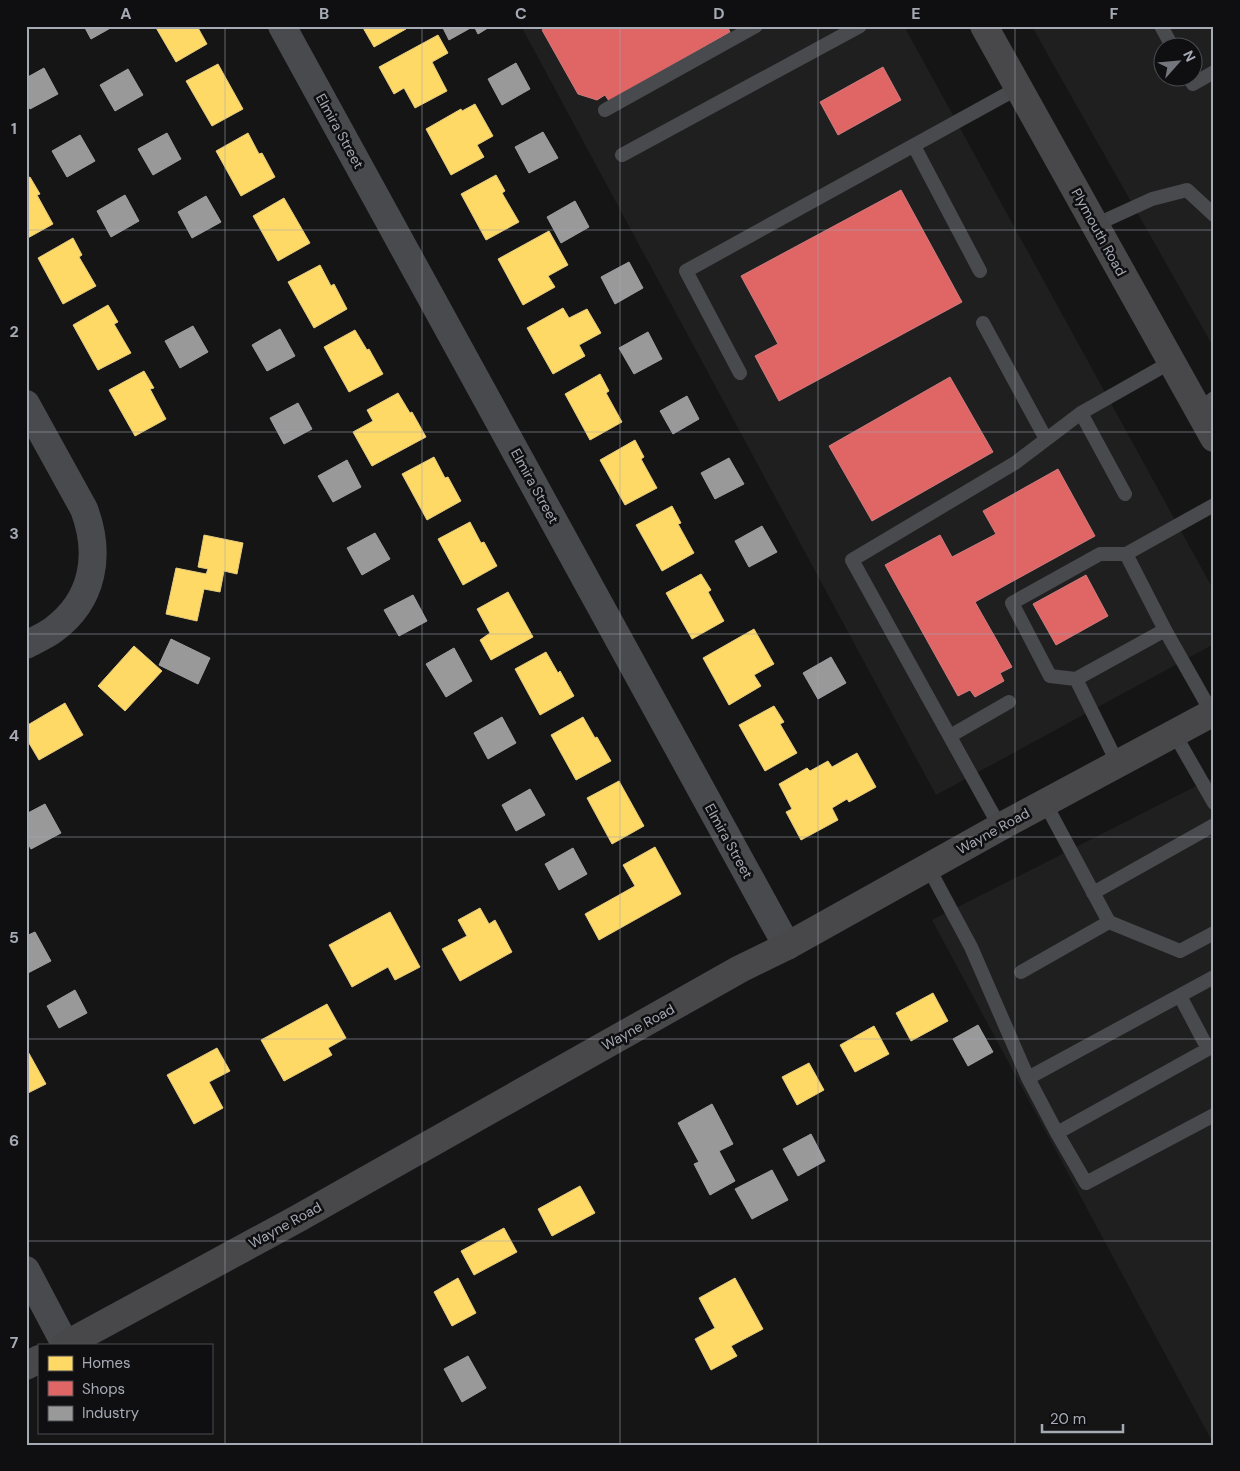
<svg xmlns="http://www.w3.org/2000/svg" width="1240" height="1471" font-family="'DM Sans',sans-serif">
	<rect width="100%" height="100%" fill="#151515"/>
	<path fill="#1f1f20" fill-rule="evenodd" d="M521,26H904L1214,591V644L936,795Z
		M1032,26H1214V348L1053,64ZM1162,48H1192V78H1162Z
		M1214,777V1445L932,920Z"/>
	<path fill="#ffd966" stroke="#e4cb7e" d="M155,26H197L207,44L176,62Z
		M362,26H404L406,29L374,47Z
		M438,35L448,53L432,62L447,91L415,108L404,88L394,94L379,67Z
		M218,64L243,109L212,126L186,81Z
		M475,104L493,136L477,145L484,157L451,175L426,129L461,109L462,111Z
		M248,133L259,154L262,153L275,177L241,196L216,151Z
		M496,175L505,191L502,193L519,222L486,240L461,194Z
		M30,177L40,194L37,195L53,224L26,239V179Z
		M284,198L310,243L278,261L253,216Z
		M549,231L568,265L548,276L555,287L523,305L498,259Z
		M73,238L82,255L79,257L96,286L63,304L38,258Z
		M320,265L331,286L334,284L347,309L314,328L288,282Z
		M108,305L118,322L114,324L131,353L98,370L73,325Z
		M563,308L569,318L587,309L601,333L579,345L585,356L553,374L527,328Z
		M355,330L367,350L369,349L383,374L349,392L324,347Z
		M144,371L154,388L150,389L166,419L135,436L109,390Z
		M600,374L609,391L606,393L622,422L590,440L565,394Z
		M398,393L410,413L412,412L426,437L372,466L353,432L373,421L367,410Z
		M635,440L644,457L641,459L657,488L625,505L600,460Z
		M434,457L445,478L448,477L461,501L427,520L402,474Z
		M672,506L681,523L678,524L694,553L662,571L636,525Z
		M470,522L481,543L484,542L497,566L463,585L438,539Z
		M204,535L243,543L237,574L224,571L220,592L204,589L197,621L166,614L176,568L206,574L208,569L198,567Z
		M701,574L711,590L708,592L724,621L692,639L666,593Z
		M508,592L533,637L491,660L480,640L490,633L477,609Z
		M754,629L774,664L754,675L761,686L729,705L703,658Z
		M134,646L162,671L125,711L98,686Z
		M546,652L558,673L560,671L574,696L540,715L515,669Z
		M65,703L83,735L39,760L26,738V726Z
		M774,706L784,722L780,724L797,753L765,771L739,725Z
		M583,717L595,738L597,737L611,761L576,780L551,735Z
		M857,753L876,787L849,802L847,799L832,808L838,820L801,840L786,812L792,809L779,784L807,768L810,771L828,761L832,767Z
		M619,781L644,826L612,844L587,798Z
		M655,847L681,894L599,940L585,914L635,886L623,865Z
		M480,908L489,924L495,920L512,952L460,981L442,949L467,936L458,920Z
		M390,912L420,967L395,980L388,967L352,987L329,945Z
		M933,993L948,1021L911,1041L896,1013Z
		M327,1004L346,1038L328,1048L332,1055L284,1081L261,1040Z
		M874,1026L889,1054L855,1072L840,1045Z
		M26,1048L46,1084L26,1094Z
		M217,1048L230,1071L209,1082L223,1108L194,1124L167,1075Z
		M809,1063L824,1090L797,1105L782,1077Z
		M580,1186L595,1213L552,1236L538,1209Z
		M504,1228L517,1252L474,1275L461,1251Z
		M458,1278L476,1313L452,1326L434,1292Z
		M735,1278L763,1329L731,1346L737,1356L711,1370L695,1339L715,1328L699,1298Z"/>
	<path fill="#e06666" stroke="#cf7a7e" d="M548,26H727L730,32L609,101L605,95L597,100L578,94L542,30Z
		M883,67L901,100L838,135L820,102Z
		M901,190L962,302L779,401L755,356L778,344L741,276Z
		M950,377L993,452L872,521L829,446Z
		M1058,469L1095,536L975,602L1012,667L1000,673L1004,681L975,697L970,690L958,696L885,565L940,535L952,557L996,534L983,511Z
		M1086,575L1108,616L1056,645L1033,604Z"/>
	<path fill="#999" stroke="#9d9ea1" d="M84,26H114L91,39Z
		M442,26H474L449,40Z
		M474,26H491L478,34Z
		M516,63L530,89L502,105L488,79Z
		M44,68L58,94L30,109L26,102V78Z
		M128,69L143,95L115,111L100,85Z
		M543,132L558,158L529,173L515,147Z
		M167,133L181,159L153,175L138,149Z
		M80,135L95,161L67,177L52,151Z
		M125,195L139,221L111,237L97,211Z
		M206,196L221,222L192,238L178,212Z
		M575,201L589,227L561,243L547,217Z
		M629,262L643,288L615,304L601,277Z
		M193,326L208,352L180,368L165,341Z
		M280,329L295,356L267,371L252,345Z
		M648,332L662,359L634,374L619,348Z
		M687,396L699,419L673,434L660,411Z
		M298,403L312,429L284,444L270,418Z
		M729,458L744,484L715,499L701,473Z
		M347,460L361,487L333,502L318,476Z
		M762,526L777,552L749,567L735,541Z
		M375,533L390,559L362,575L347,548Z
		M413,595L427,621L399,636L384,610Z
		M171,639L210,658L198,684L159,665Z
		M454,648L472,681L446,697L426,664Z
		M831,657L846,683L818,699L803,673Z
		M502,717L516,743L488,759L474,733Z
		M530,789L545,815L516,831L502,805Z
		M45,804L61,833L31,849L26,840V814Z
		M573,848L587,874L559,890L545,864Z
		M35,932L51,961L26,974V936Z
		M75,990L87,1013L59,1028L47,1006Z
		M978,1025L993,1052L968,1066L953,1039Z
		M712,1104L733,1144L719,1151L735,1181L710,1195L694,1164L699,1162L678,1123Z
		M811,1134L825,1161L798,1176L783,1149Z
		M772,1170L788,1200L752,1219L735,1189Z
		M468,1356L486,1388L462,1402L444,1369Z"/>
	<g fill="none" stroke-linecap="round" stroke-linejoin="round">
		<path stroke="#494a4d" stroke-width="14" d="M1161,26L1173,48
			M1189,78L1193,84L1214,72
			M605,110L756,26
			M914,146L980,271
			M622,155L860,26
			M1095,225L1152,199L1187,190L1214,215
			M983,323L1046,439
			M740,373L686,271L1018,88
			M1198,410L1214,398
			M1081,413L1125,494
			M1076,679L1050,676L1012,603L1100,554H1126
			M1212,713L1165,630L1126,554L1214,505
			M1174,733L1214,803
			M950,736L1009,702
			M1118,764L1076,679L1165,630
			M1045,803L1109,922L1180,951L1214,933
			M1000,827L852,560L1015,463L1081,413L1171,362
			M928,867L971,947L1028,1078
			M1093,893L1214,825
			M1021,972L1109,922
			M1180,996L1208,1049L1057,1133L1028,1078L1214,977
			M1057,1133L1086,1183L1214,1115"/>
		<path stroke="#494a4d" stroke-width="28" d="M282,26L787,946
			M26,404L84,509C101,554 94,600 53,630C45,636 35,640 26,645
			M26,1270L65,1344"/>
		<path stroke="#48484b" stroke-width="28" d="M984,26L1214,438
			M65,1345L297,1219L740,969L787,946L1000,827L1214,712
			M26,1366L39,1359"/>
	</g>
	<path fill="none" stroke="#a6aab5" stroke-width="1" stroke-opacity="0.55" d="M225,26V1445M422,26V1445M620,26V1445M818,26V1445M1015,26V1445M26,230H1214M26,432H1214M26,634H1214M26,837H1214M26,1039H1214M26,1241H1214"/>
	<g text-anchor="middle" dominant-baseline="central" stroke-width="5" stroke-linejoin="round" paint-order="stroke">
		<g font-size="14" fill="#a6aab5" stroke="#0f0f11">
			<text transform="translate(340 131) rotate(61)">Elmira Street</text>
			<text transform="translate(1099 232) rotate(61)">Plymouth Road</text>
			<text transform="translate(535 486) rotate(61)">Elmira Street</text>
			<text transform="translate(993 831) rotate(-29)">Wayne Road</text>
			<text transform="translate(729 841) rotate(61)">Elmira Street</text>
			<text transform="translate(638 1027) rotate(-29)">Wayne Road</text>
			<text transform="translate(285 1225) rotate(-29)">Wayne Road</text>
		</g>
	</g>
	<rect width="1240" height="1471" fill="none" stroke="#0f0f11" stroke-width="55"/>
	<rect x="38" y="1344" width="175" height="90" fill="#0f0f11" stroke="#4b4d53"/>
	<rect x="48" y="1356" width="25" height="15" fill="#ffd966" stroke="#4b4d53"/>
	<text x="82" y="1368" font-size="15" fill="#a6aab5">Homes</text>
	<rect x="48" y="1381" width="25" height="15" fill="#e06666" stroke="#4b4d53"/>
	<text x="82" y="1394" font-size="15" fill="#a6aab5">Shops</text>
	<rect x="48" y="1406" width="25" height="15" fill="#999999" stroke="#4b4d53"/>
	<text x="82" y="1418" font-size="15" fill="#a6aab5">Industry</text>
	<g transform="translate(1178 62) rotate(63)"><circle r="24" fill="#0f0f11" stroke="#4b4d53"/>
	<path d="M0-4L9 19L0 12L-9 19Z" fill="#73767d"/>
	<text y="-8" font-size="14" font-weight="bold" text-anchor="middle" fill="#a6aab5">N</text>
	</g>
	<path d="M1042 1424v8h81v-8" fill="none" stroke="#a6aab5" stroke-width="2.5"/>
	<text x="1050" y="1424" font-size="15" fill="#a6aab5" stroke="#0f0f11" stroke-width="4" paint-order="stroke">20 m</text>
	<rect x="28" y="28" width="1184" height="1416" fill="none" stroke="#a6aab5" stroke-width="2"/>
	<g font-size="16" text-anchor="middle" font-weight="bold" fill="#a6aab5">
		<text x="126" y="19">A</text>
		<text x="324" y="19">B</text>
		<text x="521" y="19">C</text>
		<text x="719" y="19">D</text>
		<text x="916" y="19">E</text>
		<text x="1114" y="19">F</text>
		<text x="14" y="134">1</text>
		<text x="14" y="337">2</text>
		<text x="14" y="539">3</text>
		<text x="14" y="741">4</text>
		<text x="14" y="943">5</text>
		<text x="14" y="1146">6</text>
		<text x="14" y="1348">7</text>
	</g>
</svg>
